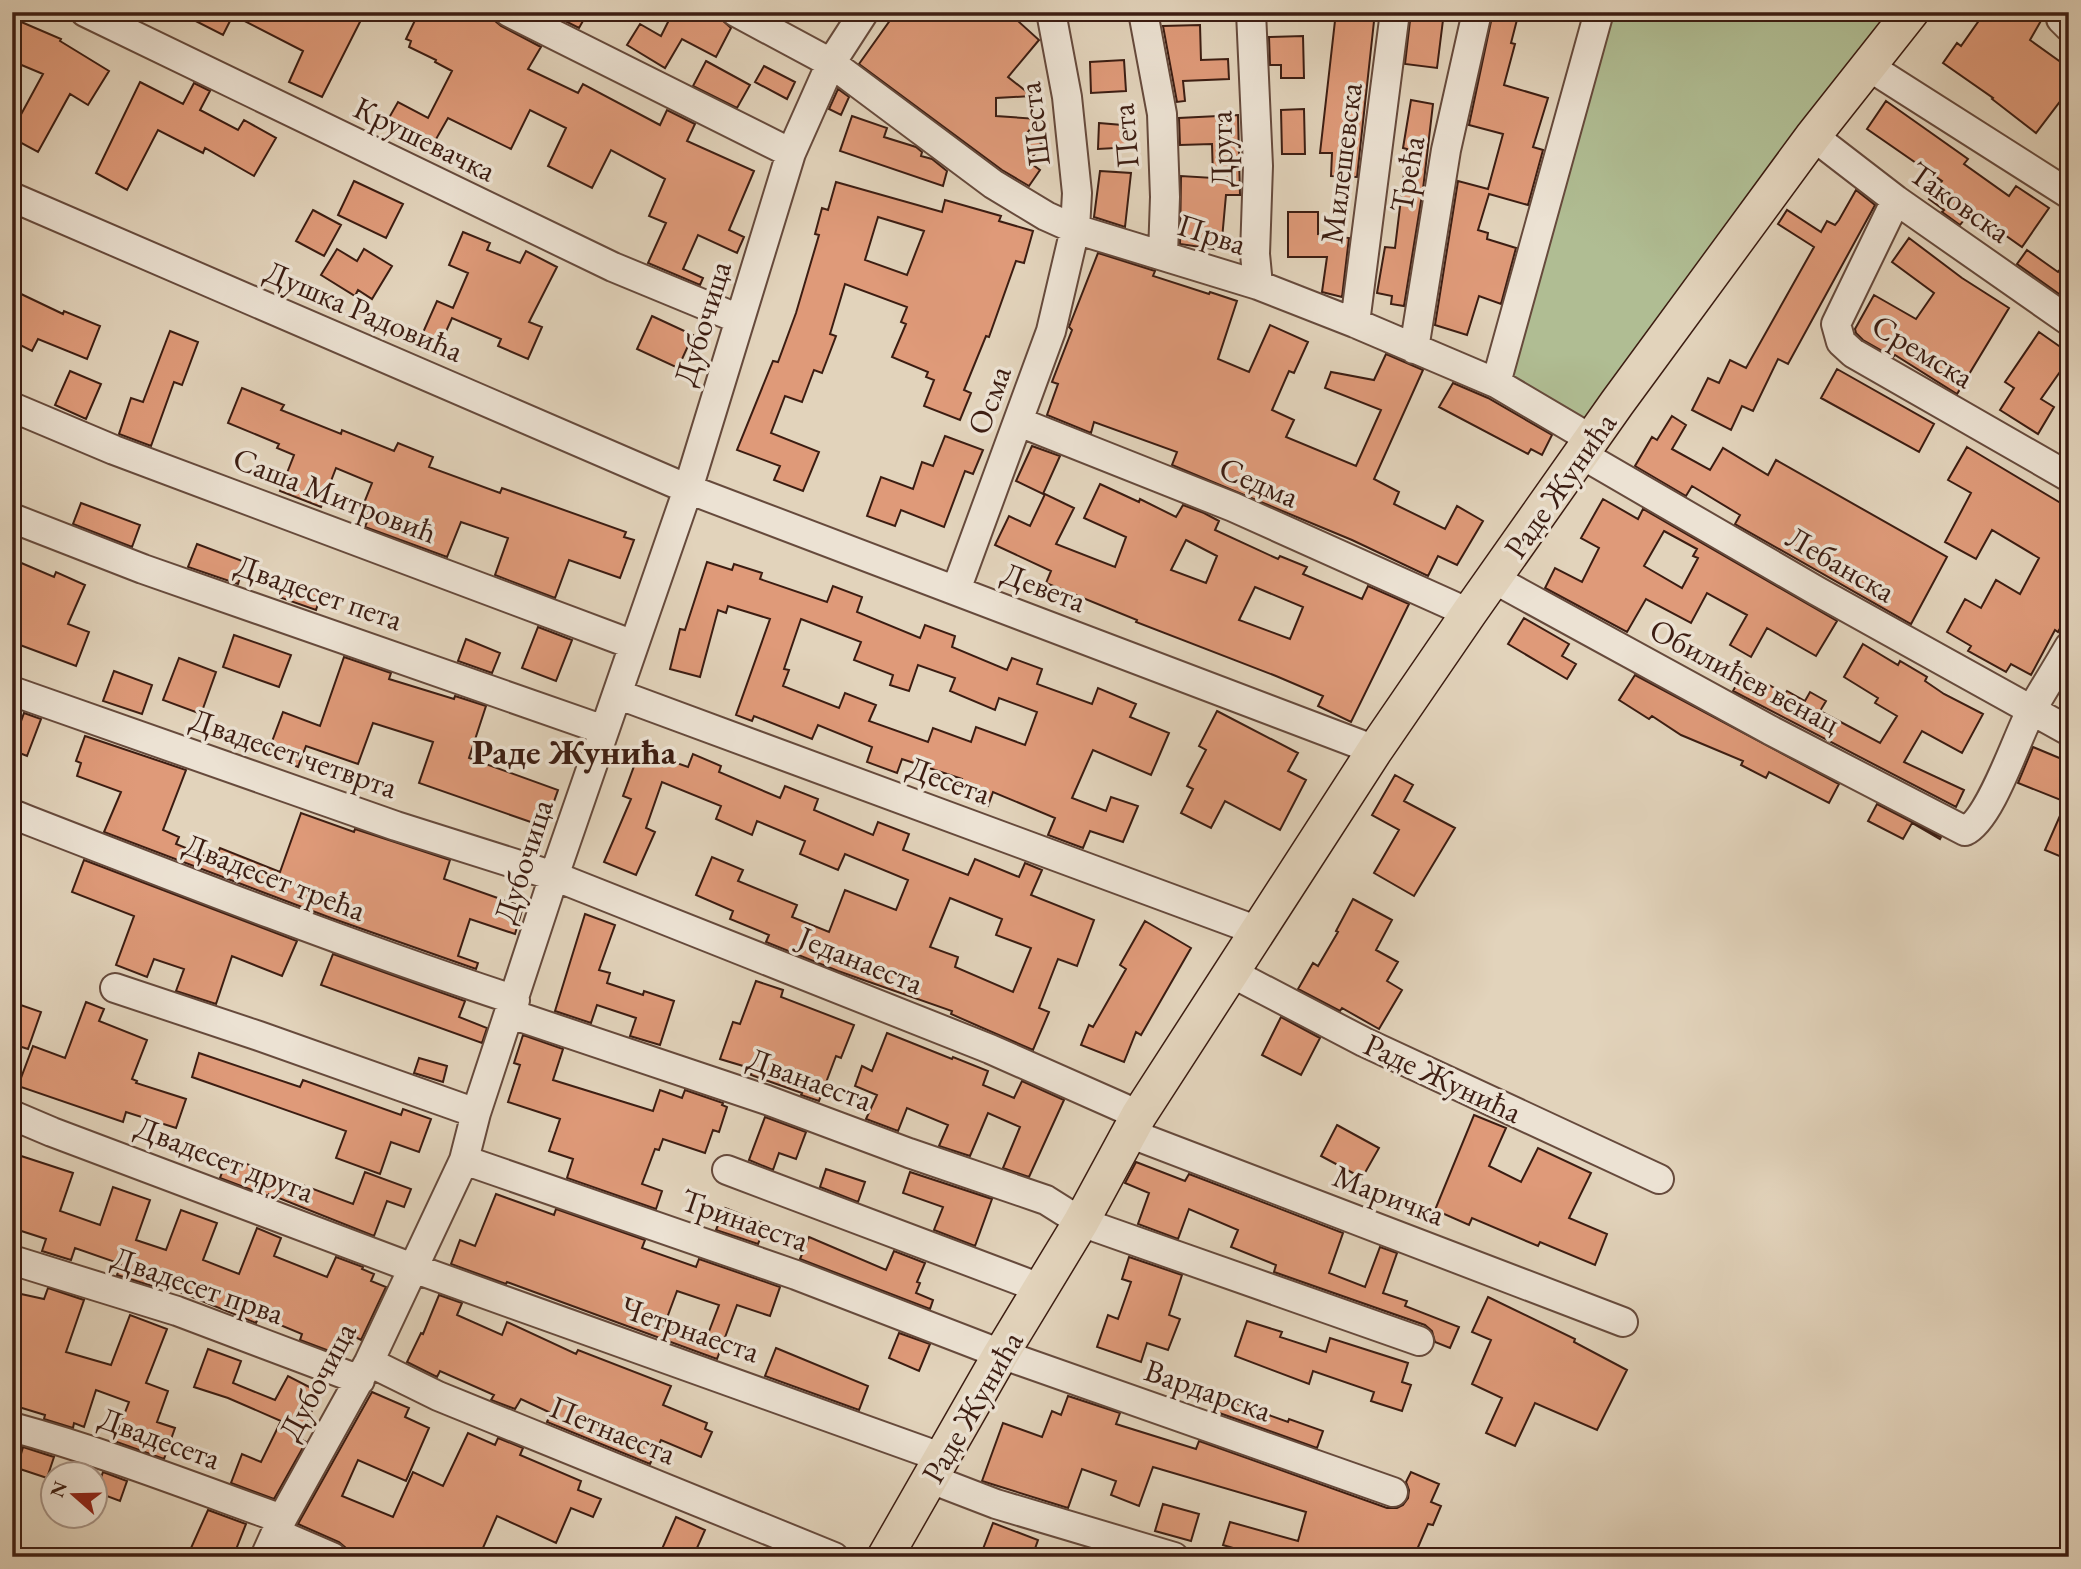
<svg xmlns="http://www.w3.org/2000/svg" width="2081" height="1569" font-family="'EB Garamond',serif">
	<rect width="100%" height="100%" fill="#e2d3bb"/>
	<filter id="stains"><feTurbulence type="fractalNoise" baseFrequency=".00286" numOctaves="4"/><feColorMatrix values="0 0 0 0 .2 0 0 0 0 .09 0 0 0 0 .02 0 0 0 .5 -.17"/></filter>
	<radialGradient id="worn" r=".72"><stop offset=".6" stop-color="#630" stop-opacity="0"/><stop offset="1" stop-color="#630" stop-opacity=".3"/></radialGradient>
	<path fill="#b0bd93" stroke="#766d52" stroke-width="2" d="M1607,12H1888L1585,422L1496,383Z"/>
	<path fill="#df9a79" stroke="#3c1d12" stroke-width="2" fill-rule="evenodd" d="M178,12H365L322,97L289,82L303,51L233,15L223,35Z
		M419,12H492L495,21L501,26L541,47L528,69L578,93L583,84L660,125L667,110L695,124L687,141L754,171L729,230L744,237L737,253L698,235L683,269L703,278L700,285L648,263L666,223L649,216L665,179L611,150L592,188L548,166L566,128L530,110L511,149L448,118L431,148L386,123L398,102L428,118L452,71L435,62L436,60L409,47L411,41L406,39Z
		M547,12H588L579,28Z
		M673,12H709L721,19L731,28L716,57L682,39L665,68L627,45L640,24L661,36Z
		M896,12H1008L1039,40L1008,77L1032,96L996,98V116L1038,119L1027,133L1042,144L1029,162L1040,170L1029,186L1002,170L859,64Z
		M1336,12H1375L1357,177L1331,176L1332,153H1320Z
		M1411,12H1444L1437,68L1405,64Z
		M1493,12H1519L1511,43L1515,44L1504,85L1548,98L1533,147L1543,150L1528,205L1489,194L1478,230L1488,233L1487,239L1516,248L1501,304L1479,296L1467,335L1435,325L1458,181L1488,189L1503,134L1469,125Z
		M1985,12H2046L2030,40L2069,68V104L2062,99L2036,133L1992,99L1993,98L1943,63L1957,43L1961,46Z
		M12,18L61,39L60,41L109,71L88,105L70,94L38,152L12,138V131L43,74L12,61Z
		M1200,25L1201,60L1228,59L1229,79L1183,81L1185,101L1177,102L1163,26Z
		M1303,36L1304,78H1281V65H1270L1269,37Z
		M1124,60L1126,91L1091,93L1090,62Z
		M706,61L750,85L737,108L693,86Z
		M764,66L795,82L787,99L755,82Z
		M140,82L183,104L194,83L210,91L200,110L238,130L244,120L276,138L254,176L205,148L203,153L158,130L127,190L96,173Z
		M838,89L849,97L841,115L829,109Z
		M1411,100L1433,104L1423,189L1404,306L1391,304L1392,296L1377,293L1385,247L1395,248L1407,149L1403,148Z
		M1886,101L1968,159L1964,164L2009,196L2016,186L2049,208L2022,247L1971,211L1960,225L1942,212L1944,210L1929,199L1942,181L1867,129Z
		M1304,109L1305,154H1282L1281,110Z
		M1238,115L1240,195H1226L1221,250L1180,244L1181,176L1213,178L1212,144L1180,145L1179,118Z
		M852,116L887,128L884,137L916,147L922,152L921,156L932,159L947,171L943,186L840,151Z
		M1099,123L1134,126L1133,147L1098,149Z
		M1100,171L1131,173L1125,227L1094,217Z
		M354,181L403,204L386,238L338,215Z
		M836,182L942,212L945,200L1001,216L999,221L1033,231L1024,263L1016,261L989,337L986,336L964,390L971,393L960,420L924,406L934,380L926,377L928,372L892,357L906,324L901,322L907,307L845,284L830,334L836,336L822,373L814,370L802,402L785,396L771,433L819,452L803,491L774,480L780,466L737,450L773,361L778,362L796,313L819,235L815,234L822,208L828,210ZM878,217L924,231L907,275L865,260Z
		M1856,190L1875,205L1788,364L1778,359L1753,411L1742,406L1731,430L1692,410L1708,378L1719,383L1730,360L1746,368L1814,247L1778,224L1787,210L1821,232L1827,221L1835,225L1839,220Z
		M313,210L341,225L324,256L296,241Z
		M1288,212H1318V234L1349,238L1342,297L1322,292L1327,257H1288Z
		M463,232L490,243L487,250L520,263L526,251L557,267L529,322L542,327L528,359L498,346L501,339L452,318L440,345L421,337L437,301L453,308L468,273L449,265Z
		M1909,238L1962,278L2009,308L1957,394L1895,355L1893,357L1863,340L1856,333L1855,329L1874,295L1916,319L1934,293L1892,262Z
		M337,249L357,261L364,249L392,266L372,299L358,290L355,296L321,275Z
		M2027,250L2058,272L2069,259V301L2017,264Z
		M1098,253L1155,271L1153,276L1209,294L1210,292L1237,301L1218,359L1249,372L1270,325L1308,342L1294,373L1289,371L1272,410L1294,420L1286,437L1356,466L1381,410L1325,388L1331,372L1374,380L1386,354L1423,370L1374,479L1399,492L1394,504L1445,529L1457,506L1483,521L1457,565L1438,556L1428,576L1352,540L1172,465L1177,452L1094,422L1091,433L1047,415L1058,384L1052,382L1072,330L1069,327Z
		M19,293L63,314L64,311L100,326L87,359L38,339L32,351L12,341V308Z
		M652,316L693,335L678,368L637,349Z
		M170,331L198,342L182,385L174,382L151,446L119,434L131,398L143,402Z
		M2039,332L2069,353V359L2041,399L2054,407L2038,434L2000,410L2014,388L2005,382Z
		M1837,369L1934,424L1919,452L1821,398Z
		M70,371L101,384L86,419L55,405Z
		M1453,383L1488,398L1552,435L1542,455L1531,449L1528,454L1439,407Z
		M242,388L284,405L281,410L341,434L342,430L394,451L398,443L433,457L429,467L500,493L502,488L626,532L624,537L634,540L620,578L569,560L555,598L495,575L508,538L461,522L447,557L365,527L367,522L358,518L372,483L336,468L321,507L280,491L294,455L277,448L279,444L228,423Z
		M1672,416L1686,425L1672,449L1710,470L1723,448L1768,475L1776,460L1947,557L1911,624L1735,524L1740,515L1692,486L1686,496L1635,466L1652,437L1657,440Z
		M945,436L983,450L973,474L965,471L944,527L901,510L895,526L867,516L881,477L913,489L922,462L933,466Z
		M1032,446L1060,456L1043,494L1016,481Z
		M1967,447L2069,508V612L2058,632L2055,630L2031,675L2011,664L2006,672L1968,651L1971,646L1947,632L1965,599L1981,608L1996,580L2020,594L2039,558L1992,530L1976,559L1945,542L1971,493L1948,480Z
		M1100,484L1139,502L1140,499L1176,517L1183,505L1204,513L1219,521L1215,530L1278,559L1280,556L1307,567L1303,574L1362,599L1368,586L1409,604L1351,722L1318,706L1323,696L1276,676L1136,622L1137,620L1046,583L1051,571L995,545L1009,516L1030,526L1045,494L1074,508L1056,544L1115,567L1126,537L1084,518ZM1186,540L1217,556L1206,583L1171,570ZM1255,587L1303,607L1290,639L1239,620Z
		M1603,499L1638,519L1643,509L1837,621L1816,656L1767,628L1751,657L1730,645L1747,615L1707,593L1691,623L1646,599L1627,632L1545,588L1555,568L1582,582L1599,548L1581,538ZM1664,531L1697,549L1693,556L1698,558L1682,588L1644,566Z
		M81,503L140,525L132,547L73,524Z
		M197,544L245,562L238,584L188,567Z
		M12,559L54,577L56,572L85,585L68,624L89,632L76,666L12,642Z
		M707,562L732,570L734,564L762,573L760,579L827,602L833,586L862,597L857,612L920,638L925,625L955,636L952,647L1007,670L1012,658L1042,669L1037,684L1092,704L1098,688L1136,704L1130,717L1169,733L1151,775L1093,750L1072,798L1106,811L1111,797L1138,806L1123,842L1090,831L1083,848L1048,835L1055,818L993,792L988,806L957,795L962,779L902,759L897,773L867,762L872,747L818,725L812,739L754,716L752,721L736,715L770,619L728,606L726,613L718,610L700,677L670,669L680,629L685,630ZM801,619L861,642L854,660L893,675L890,685L909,691L918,665L955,678L950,691L995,710L999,698L1037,712L1025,745L976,727L971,742L933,728L928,742L869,721L876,705L845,693L839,708L783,686L789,670L784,669Z
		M286,579L322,592L316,610L279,597Z
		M1524,618L1569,644L1562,656L1576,664L1567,679L1508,644Z
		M538,627L572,640L556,681L522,668Z
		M234,635L291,655L279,687L223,667Z
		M466,639L500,653L492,673L458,661Z
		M1863,644L1898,665L1900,661L1927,677L1925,681L1944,694L1983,714L1962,753L1922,731L1904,762L1964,790L1956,807L1733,691L1744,671L1785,694L1787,691L1805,701L1810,692L1826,701L1820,711L1880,743L1897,716L1875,703L1878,698L1844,677Z
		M344,657L391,673L389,679L454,699L455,696L486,706L469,758L558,790L545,827L419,783L433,742L373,723L358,764L306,746L298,767L267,755L283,712L320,726Z
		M179,658L216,672L201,714L163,700Z
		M114,671L152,685L142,714L103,701Z
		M1635,675L1839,784L1829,803L1769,772L1766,778L1741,765L1743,761L1681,735L1652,716L1649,719L1619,700Z
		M1217,711L1298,753L1288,771L1306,780L1280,830L1225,801L1211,828L1181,813L1193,789L1187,786L1206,750L1199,746Z
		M24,713L41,719L27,756L12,750V721L20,724Z
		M85,736L186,770L163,830L179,837L176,844L215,860L220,848L280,872L301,813L354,832L355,829L450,860L444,879L523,907L515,934L470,919L458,956L478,963L476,969L331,918L104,832L121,792L77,776L81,763L76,761Z
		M2033,747L2069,762V860L2045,850L2066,802L2018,783Z
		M640,750L688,767L693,754L721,766L719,772L780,798L785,786L818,799L814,810L873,835L878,822L909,834L903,850L968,875L975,859L1019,877L1025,863L1042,870L1031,895L1094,920L1077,966L1058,959L1039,1008L1049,1012L1033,1050L951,1014L952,1011L838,971L766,942L769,935L730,919L733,911L696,895L712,857L743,870L738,881L797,905L792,917L829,932L845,890L896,910L908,880L845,854L838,870L800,854L805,841L757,821L752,835L716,819L721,806L662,782L646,828L655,832L636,875L604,862L631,799L623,796ZM950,898L1002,919L996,935L1031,948L1013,992L955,967L958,957L930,947Z
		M1395,775L1413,785L1404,801L1455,828L1414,896L1374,873L1399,830L1372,815Z
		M1877,804L1941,837L1940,839L1912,823L1903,839L1868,821Z
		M84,860L297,941L282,976L232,956L216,1004L176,991L184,969L154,959L147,977L116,965L134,916L72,892Z
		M1353,899L1392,920L1376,950L1398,962L1387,981L1402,990L1379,1029L1342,1008L1340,1011L1298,989L1313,963L1318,966L1338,932L1336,931Z
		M585,914L615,925L599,970L610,973L607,983L643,995L644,991L674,1001L660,1045L630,1036L636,1018L597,1005L591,1023L555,1011Z
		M1145,921L1191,948L1141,1035L1136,1032L1124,1062L1081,1045L1089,1025L1093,1027L1126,969L1120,965Z
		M333,954L465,1001L459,1017L487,1028L482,1043L321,985Z
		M756,981L783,990L781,997L854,1025L841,1058L836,1056L819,1101L801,1095L802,1093L751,1075L753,1069L720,1059L733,1022L740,1024Z
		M12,1002L41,1012L28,1049L12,1044Z
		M86,1002L104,1009L99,1021L147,1040L132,1079L137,1081L136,1083L186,1099L176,1128L126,1112L123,1122L18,1086L33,1046L65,1058Z
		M1281,1017L1320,1038L1301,1075L1262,1055Z
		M887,1033L952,1059L953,1057L988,1071L983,1085L1014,1098L1022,1081L1064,1100L1029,1177L1003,1168L1020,1127L988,1113L970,1156L939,1146L948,1125L907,1108L898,1131L866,1119L877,1095L855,1086L862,1066L872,1071Z
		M523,1035L563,1049L553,1080L653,1111L660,1090L682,1098L685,1090L723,1103L722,1105L727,1107L719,1132L713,1130L705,1153L663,1139L659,1150L655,1149L642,1184L662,1191L656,1209L567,1178L573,1159L549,1151L560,1119L508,1102L520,1065L514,1063Z
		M199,1053L300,1087L303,1080L401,1115L403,1109L431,1119L419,1152L391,1142L380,1174L336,1158L346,1131L192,1077Z
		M419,1058L447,1066L443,1082L414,1073Z
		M1474,1115L1506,1128L1489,1166L1521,1182L1538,1148L1591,1173L1569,1218L1607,1234L1595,1265L1540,1242L1538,1246L1472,1218L1469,1225L1435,1210Z
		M765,1117L806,1132L796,1159L779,1153L773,1170L749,1160Z
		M1337,1125L1379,1148L1362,1178L1321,1156Z
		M12,1153L73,1173L60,1211L100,1225L113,1187L150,1200L136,1240L166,1250L181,1210L217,1223L203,1260L239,1274L257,1228L281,1238L274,1256L327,1277L336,1257L363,1267L362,1269L374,1274L371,1281L386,1287L361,1340L351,1335L347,1345L337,1341L332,1352L300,1340L302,1334L259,1316L256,1323L153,1281L152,1286L117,1275L121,1264L75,1248L71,1260L42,1251L46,1239L12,1228Z
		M228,1157L353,1204L365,1172L411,1189L404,1207L387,1201L374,1236L269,1194L268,1196L220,1178Z
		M1136,1162L1185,1181L1189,1174L1343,1233L1329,1273L1365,1287L1380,1247L1397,1253L1383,1293L1407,1301L1405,1306L1459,1327L1450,1348L1435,1342L1432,1331L1425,1325L1274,1272L1276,1265L1231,1247L1238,1230L1189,1209L1178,1239L1138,1224L1149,1193L1125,1183Z
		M826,1169L865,1182L858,1202L820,1187Z
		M910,1172L992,1199L975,1246L934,1230L943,1207L903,1193Z
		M496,1194L554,1215L556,1209L645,1240L642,1248L696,1267L699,1259L780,1287L770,1316L737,1305L717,1359L507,1282L506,1284L451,1264L460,1240L475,1246ZM677,1291L719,1305L705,1342L664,1326Z
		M725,1208L766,1224L758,1244L716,1230Z
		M809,1237L886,1270L894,1251L925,1263L917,1282L920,1283L916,1293L933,1300L930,1309L800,1259Z
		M1129,1257L1182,1275L1169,1315L1180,1319L1168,1350L1147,1343L1141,1362L1097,1347L1108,1315L1118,1319L1131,1282L1122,1279Z
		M48,1288L84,1300L66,1352L111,1365L130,1315L167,1329L146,1383L168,1391L157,1422L175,1428L164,1459L114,1441L129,1402L96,1390L84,1427L74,1423L73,1428L44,1419L45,1415L12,1405V1292L44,1299Z
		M439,1295L462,1303L457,1315L502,1335L507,1322L576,1354L578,1350L671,1386L663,1405L707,1423L705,1429L712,1432L701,1457L661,1440L650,1464L547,1422L551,1413L521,1399L515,1409L491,1400L494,1395L440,1371L437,1377L407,1362L421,1333L423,1334Z
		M1488,1297L1575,1339L1574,1342L1627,1370L1597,1430L1535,1403L1515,1446L1486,1433L1502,1398L1472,1384L1491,1340L1472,1332Z
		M1247,1321L1282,1332L1280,1337L1326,1352L1330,1338L1408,1363L1402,1382L1411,1385L1402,1411L1371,1401L1374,1392L1313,1371L1309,1384L1235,1356Z
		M899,1333L930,1344L919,1371L889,1358Z
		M776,1348L868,1386L859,1410L765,1376Z
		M208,1349L241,1361L233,1383L275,1400L288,1376L321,1393L298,1438L306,1442L274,1499L231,1483L242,1454L261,1462L281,1421L228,1398L194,1387Z
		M372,1392L409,1408L405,1417L429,1428L406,1481L358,1460L342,1496L393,1517L413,1472L443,1486L468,1433L495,1445L498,1438L523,1448L520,1455L581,1481L578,1490L601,1499L593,1517L571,1508L556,1543L497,1516L479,1557H381L365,1550L363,1557H348L346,1548L339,1542L298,1524Z
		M1068,1396L1120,1413L1116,1424L1196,1449L1199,1441L1387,1508H1397L1403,1505L1408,1498L1409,1490L1406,1482L1411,1472L1439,1484L1431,1502L1441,1506L1433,1525L1428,1524L1416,1552L1409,1549L1408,1557H1263L1223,1545L1230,1522L1298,1541L1306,1512L1153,1467L1139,1506L1111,1495L1116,1481L1082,1469L1068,1508L982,1481L1003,1423L1042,1437L1052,1411L1061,1415Z
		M1222,1398L1288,1422L1289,1419L1323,1431L1317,1448L1211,1410L1213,1403L1219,1406Z
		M23,1447L54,1457L47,1478L17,1468Z
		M103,1472L127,1481L120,1501L96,1492Z
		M1163,1504L1199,1514L1191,1541L1155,1531Z
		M208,1510L246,1524L233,1557H187Z
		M676,1517L705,1530L693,1557H679L662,1549Z
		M993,1523L1038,1540L1032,1557H1002L983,1549Z"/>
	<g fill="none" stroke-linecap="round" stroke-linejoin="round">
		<defs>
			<path id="minor" d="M85,12L613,267L739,319
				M509,12L791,153
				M736,12L831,63L993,184L1046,216L1075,229L1258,285L1355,323L1496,383L1591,439
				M1143,12L1162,114L1165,197L1163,255
				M1251,12L1258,166L1255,254L1258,285
				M2065,12L2061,19L2069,27
				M1868,66L2069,194
				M1813,136L1896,200L2069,321
				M12,197L688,489L1375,750
				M1896,200L1836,324L1841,342L1853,353L2069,477
				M1355,323L1395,12
				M1414,349L1446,150L1477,12
				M1496,383L1599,12
				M12,407L114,450L634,645
				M1019,422L1233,507L1469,613
				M1581,454L1817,591L2069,731
				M12,518L143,569L604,730
				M1494,579L1770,730L1965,831C1990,820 2016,740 2030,713C2042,691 2056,670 2069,647
				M956,590L1051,331L1075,229L1077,193L1067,97L1051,12
				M12,691L396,826L554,876L990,1049L1139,1115
				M617,694L1258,931
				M12,814C179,879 345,944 515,1000
				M1230,972L1364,1042L1659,1179
				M115,988L259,1036L476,1113
				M511,1014L767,1100L909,1153L1046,1200L1081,1222L1419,1341
				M12,1115L52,1132L413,1268L943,1458
				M1129,1133L1623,1322
				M464,1160L796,1275L1001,1354L1393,1492
				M727,1170L1040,1288
				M12,1260L177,1311L360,1380
				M369,1362L438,1396L834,1557
				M12,1427C104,1452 193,1487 282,1519
				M931,1479L996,1504L1174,1557
				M276,1533L332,1557
				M265,1557L282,1519L369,1362L464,1160L476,1113L554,876L688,489L791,153L831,63L864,12"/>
			<path id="major" d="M885,1557L1001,1354L1081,1222L1139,1115L1375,750L1469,613L1617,403L1813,136L1911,12"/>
		</defs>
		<use href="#minor" stroke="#664a3c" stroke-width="32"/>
		<use href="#major" stroke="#3c1d12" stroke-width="38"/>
		<use href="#minor" stroke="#ece2d3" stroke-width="28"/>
		<use href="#major" stroke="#e2d3bb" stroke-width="35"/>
	</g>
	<g text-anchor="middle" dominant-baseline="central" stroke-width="7" stroke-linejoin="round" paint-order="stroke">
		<g font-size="32" fill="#3c1d12" stroke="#ece2d3">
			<text transform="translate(1034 124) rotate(-97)">Шеста</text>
			<text transform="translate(1125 136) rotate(-95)">Пета</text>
			<text transform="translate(425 139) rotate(26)">Крушевачка</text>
			<text transform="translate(1221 149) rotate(-91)">Друга</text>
			<text transform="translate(1341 163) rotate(-83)">Милешевска</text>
			<text transform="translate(1407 174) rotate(-80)">Трећа</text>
			<text transform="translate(1960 202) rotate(35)">Таковска</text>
			<text transform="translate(1212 234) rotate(18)">Прва</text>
			<text transform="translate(364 311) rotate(23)">Душка Радовића</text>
			<text transform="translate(702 323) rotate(-73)">Дубочица</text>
			<text transform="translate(1923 351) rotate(31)">Сремска</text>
			<text transform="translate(989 400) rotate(-70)">Осма</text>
			<text transform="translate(1259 482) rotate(23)">Седма</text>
			<text transform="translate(1560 485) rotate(-55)">Раде Жунића</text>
			<text transform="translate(335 495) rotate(21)">Саша Митровић</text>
			<text transform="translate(1841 564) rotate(30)">Лебанска</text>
			<text transform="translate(1044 587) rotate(21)">Девета</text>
			<text transform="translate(319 592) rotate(19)">Двадесет пета</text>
			<text transform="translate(1745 676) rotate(28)">Обилићев венац</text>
			<text transform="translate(294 753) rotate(19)">Двадесет четврта</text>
			<text transform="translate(949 780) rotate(20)">Десета</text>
			<text transform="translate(523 861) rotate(-72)">Дубочица</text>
			<text transform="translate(275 877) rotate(21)">Двадесет трећа</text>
			<text transform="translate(861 960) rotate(22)">Једанаеста</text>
			<text transform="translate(1443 1078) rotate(25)">Раде Жунића</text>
			<text transform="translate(810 1079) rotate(20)">Дванаеста</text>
			<text transform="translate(225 1159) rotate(21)">Двадесет друга</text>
			<text transform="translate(1389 1195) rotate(21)">Маричка</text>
			<text transform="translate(745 1220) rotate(19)">Тринаеста</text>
			<text transform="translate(198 1285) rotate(19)">Двадесет прва</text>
			<text transform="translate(690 1329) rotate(19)">Четрнаеста</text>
			<text transform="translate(317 1381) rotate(-62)">Дубочица</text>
			<text transform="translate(1208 1390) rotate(19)">Вардарска</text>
			<text transform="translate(972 1407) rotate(-60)">Раде Жунића</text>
			<text transform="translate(613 1430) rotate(22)">Петнаеста</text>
			<text transform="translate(160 1438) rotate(20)">Двадесета</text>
		</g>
		<g font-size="35" font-weight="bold" fill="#3c1d12" stroke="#ece2d3">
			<text x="574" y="751">Раде Жунића</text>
		</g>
	</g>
	<rect width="2081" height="1569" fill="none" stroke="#e2d3bb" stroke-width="42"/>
	<rect x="14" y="14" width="2053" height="1541" fill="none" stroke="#3c1d12" stroke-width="3.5"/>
	<rect x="21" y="21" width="2039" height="1527" fill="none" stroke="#3c1d12" stroke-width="2"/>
	<g transform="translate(74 1495) rotate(290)"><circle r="33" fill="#ece2d3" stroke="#a69386" stroke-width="2"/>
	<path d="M0-5L12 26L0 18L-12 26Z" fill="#8f2418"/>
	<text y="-10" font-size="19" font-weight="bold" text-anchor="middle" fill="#3c1d12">N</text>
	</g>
	<rect width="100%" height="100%" filter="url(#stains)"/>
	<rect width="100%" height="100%" fill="url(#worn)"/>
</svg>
